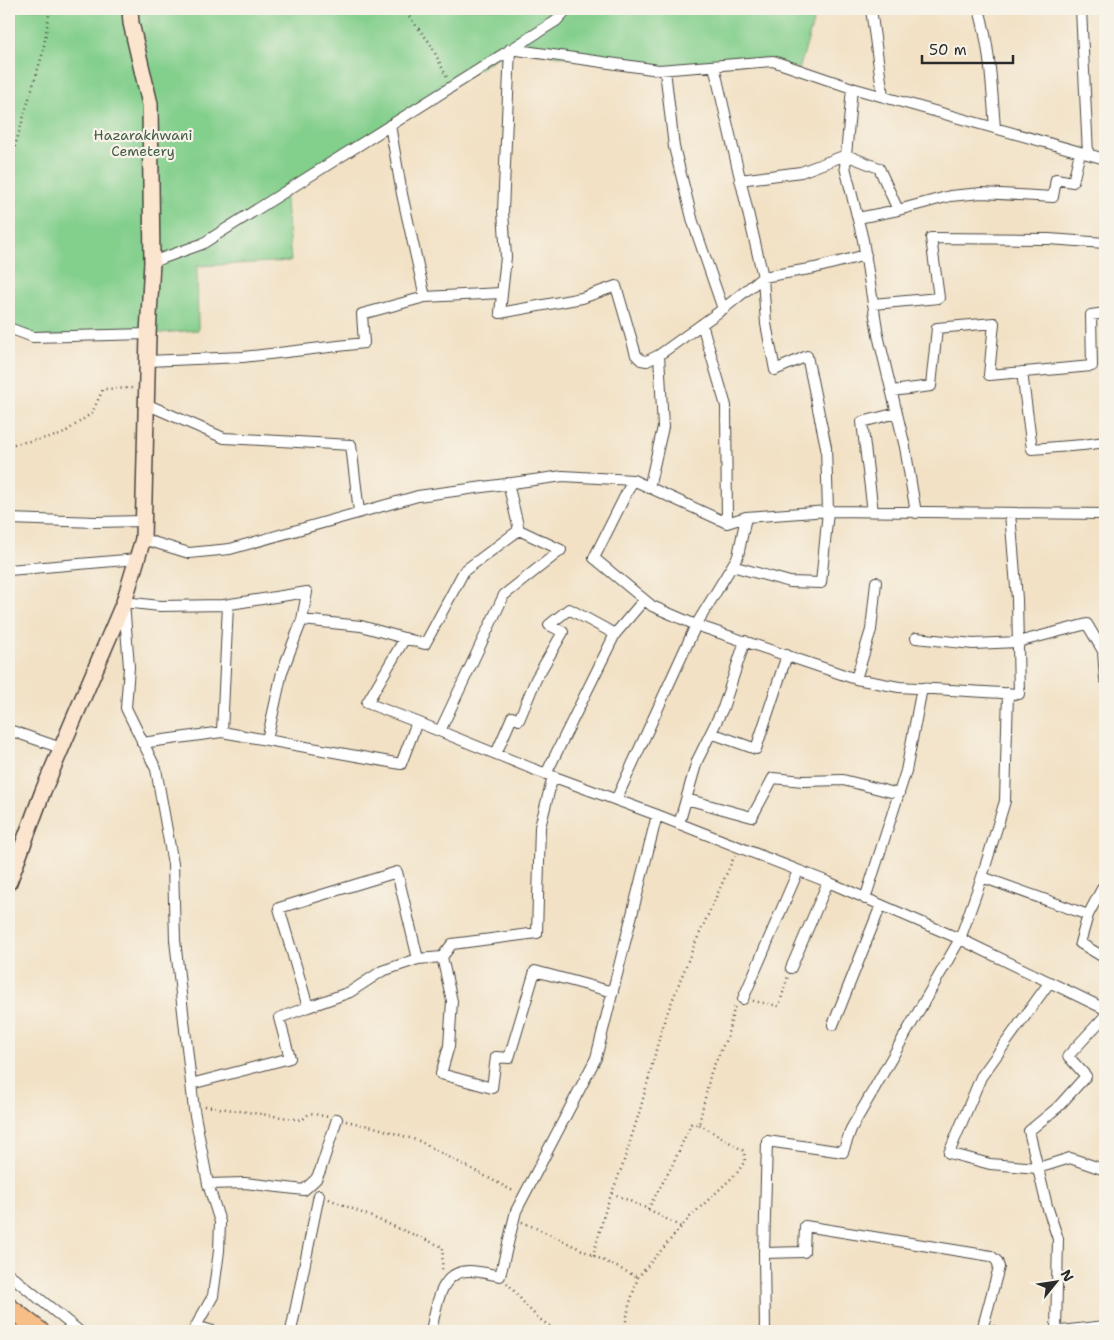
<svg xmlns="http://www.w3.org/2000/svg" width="1114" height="1340" font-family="'Shantell Sans',sans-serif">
	<rect width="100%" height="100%" fill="#f7f3e8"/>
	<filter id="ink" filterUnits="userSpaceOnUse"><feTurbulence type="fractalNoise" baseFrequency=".02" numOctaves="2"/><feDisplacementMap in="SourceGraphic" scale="10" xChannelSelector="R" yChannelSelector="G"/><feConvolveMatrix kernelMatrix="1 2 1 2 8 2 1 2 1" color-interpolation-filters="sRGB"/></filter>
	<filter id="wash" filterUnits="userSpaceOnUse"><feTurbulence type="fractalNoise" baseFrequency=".0096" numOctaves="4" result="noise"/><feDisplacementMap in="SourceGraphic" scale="20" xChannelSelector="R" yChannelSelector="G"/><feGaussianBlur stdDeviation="1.12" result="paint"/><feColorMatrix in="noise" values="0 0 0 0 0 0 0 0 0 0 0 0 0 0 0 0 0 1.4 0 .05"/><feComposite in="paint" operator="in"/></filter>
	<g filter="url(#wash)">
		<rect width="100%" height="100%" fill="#f2e1c5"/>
		<path fill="#83cf8c" stroke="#577d5c" d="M9,9H817L799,70L773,61L659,70L510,49L285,191L291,261L197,266L198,330L148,334L33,337L9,329Z"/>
	</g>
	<g filter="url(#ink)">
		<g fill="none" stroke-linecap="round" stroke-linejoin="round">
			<defs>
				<path id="minor" d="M871,9L883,96
					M979,9C990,47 992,89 995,128
					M1081,9L1088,154
					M714,66L763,277L766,324L775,370L807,356L826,447L828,511L821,583L790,582L732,566
					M665,70L674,147L693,222L723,309
					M852,88L845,167L863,240L878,335L905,447L916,513
					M390,125L402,194L425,297
					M740,180L801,172L846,155L879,168L898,210
					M858,218L898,210L950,196L982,193L1053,197L1056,179L1073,182L1080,152
					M866,255L815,268L763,277L723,309L659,355L647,361L641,360L636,355L616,286L582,298L500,313L506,257L503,211L510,49L659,70L773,61L852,88L1105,159
					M152,262L202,244L556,21L567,9
					M873,304L939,298L931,238L1049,239L1105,243
					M702,324L726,406L727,523
					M9,328L33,337L148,334
					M147,361L243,357L364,343L362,314L425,297L501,293
					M1022,372L1032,449L1083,445L1105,442
					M892,391L931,386L937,328L994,323L989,375L1092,366L1091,315L1105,313
					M146,404L224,438L351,445L359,512
					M633,480L594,558L652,606L696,625L856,679L899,687L1019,694L1017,599L1010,513
					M649,488L663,427L659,355
					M873,512L862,422L897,413
					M9,519L96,522L144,521
					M143,539L189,553L230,549L418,496L563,476L633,480L727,523L746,517L828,511L1105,514
					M9,570L137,559
					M302,620L361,626L425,644L464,571L519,530
					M405,638L367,703L417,722
					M916,638L973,644L1018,642L1087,624L1103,651L1105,679
					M856,679L871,630L876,582
					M9,730L61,748
					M440,731L504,595L561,550L519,530L508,483
					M222,732L228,605
					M711,733L756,749L787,655
					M142,743L222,732L401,764L417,722L533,769L657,815L828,882L960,939L1105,1009
					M496,754L512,717L519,720L536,679L563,632L549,625L569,609L615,634
					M546,774L615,634L644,600
					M553,776L540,827L537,933L452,944L442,957L452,1001L449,1046L441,1074L492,1088L496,1057L509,1058L535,971L613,992
					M686,799L752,817L773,778L803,781L843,780L899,794
					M616,800L696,625L738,556L746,517
					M679,824L697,761L723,708L745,641
					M982,877L1088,915L1080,943L1105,958
					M865,899L906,771L922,688
					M1088,915L1105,883
					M791,968L828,882
					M1049,983L981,1077L949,1153L990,1164L1038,1168L1070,1158L1105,1170
					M743,999L798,871
					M308,1007L350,992L382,971L418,959L442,957
					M833,1025L881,905
					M191,1084L290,1058L279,1018L308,1007L279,908L397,872L418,959
					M208,1184L245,1183L304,1190L316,1179L320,1171L337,1119
					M764,1253L804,1252L805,1226L991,1256L997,1261L999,1267L982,1330
					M9,1274L79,1331
					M196,1326L213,1331
					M195,1331L196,1326L213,1296L219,1251L220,1222L208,1184L194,1110L175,940L173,864L156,769L126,708L129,667L124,602L160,606L224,605L307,592L302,620L282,672L267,740
					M291,1331L319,1195
					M431,1331C436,1309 439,1271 469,1271C479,1271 490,1274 500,1276L516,1211L596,1058L657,815
					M765,1331L764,1253L767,1141L843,1152L851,1129L960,939L982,877L1005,801L1008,693
					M964,1331L982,1330L993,1331
					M1056,1331L1058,1239L1047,1206L1029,1131L1058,1107L1086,1076L1068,1056L1105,1016
					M1061,1331L1105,1326"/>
				<path id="secondary" d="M9,882L43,791L124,602L143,539L148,334L152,262L150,104L131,23L130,9"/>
				<path id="trunk" d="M9,1307L40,1331"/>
			</defs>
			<use href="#minor" stroke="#494642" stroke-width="12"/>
			<use href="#secondary" stroke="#494642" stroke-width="18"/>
			<use href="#trunk" stroke="#494642" stroke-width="20"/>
			<path stroke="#494642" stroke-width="2.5" stroke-dasharray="1 4" stroke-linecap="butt" d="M403,9L430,43L447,78
				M9,166L43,52L49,14L54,9
				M9,445L61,435L92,413L103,389L135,388
				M753,1001L779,1006L788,976
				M205,1106L302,1120L310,1113L328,1117
				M346,1121L378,1128L419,1141L515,1192
				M612,1193L648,1209L681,1227
				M329,1199L443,1247L442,1271
				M648,1209L672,1166L691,1124H699L711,1072L727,1037L735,1005
				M522,1222C562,1239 599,1259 638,1277
				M593,1256L606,1208L622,1167L640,1110L663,1024L693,948L735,855
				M507,1283C523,1300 539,1327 564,1331
				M624,1331L629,1306L638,1277L690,1217L737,1173L745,1161L744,1151L699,1124"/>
			<use href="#minor" stroke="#fff" stroke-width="10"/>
			<use href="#secondary" stroke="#fce5cf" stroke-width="15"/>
			<use href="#trunk" stroke="#f7be88" stroke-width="18"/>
		</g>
	</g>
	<g text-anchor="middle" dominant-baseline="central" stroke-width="4.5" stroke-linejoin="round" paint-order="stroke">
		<g font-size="14" fill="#455c48" stroke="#f7f3e8">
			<text x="143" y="135">Hazarakhwani<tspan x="143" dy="16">Cemetery</tspan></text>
		</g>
	</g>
	<rect width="1114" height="1340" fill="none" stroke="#f7f3e8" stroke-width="30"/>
	<g transform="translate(1056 1282) rotate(60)" stroke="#f7f3e8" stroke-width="4" paint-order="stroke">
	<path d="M0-4L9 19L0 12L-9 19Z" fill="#2b2b2b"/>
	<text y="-8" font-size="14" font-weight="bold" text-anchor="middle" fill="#2b2b2b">N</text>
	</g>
	<path d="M922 55v8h91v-8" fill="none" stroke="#2b2b2b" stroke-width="2.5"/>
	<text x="929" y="55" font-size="15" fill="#2b2b2b" stroke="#f7f3e8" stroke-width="4" paint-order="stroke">50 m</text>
</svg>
